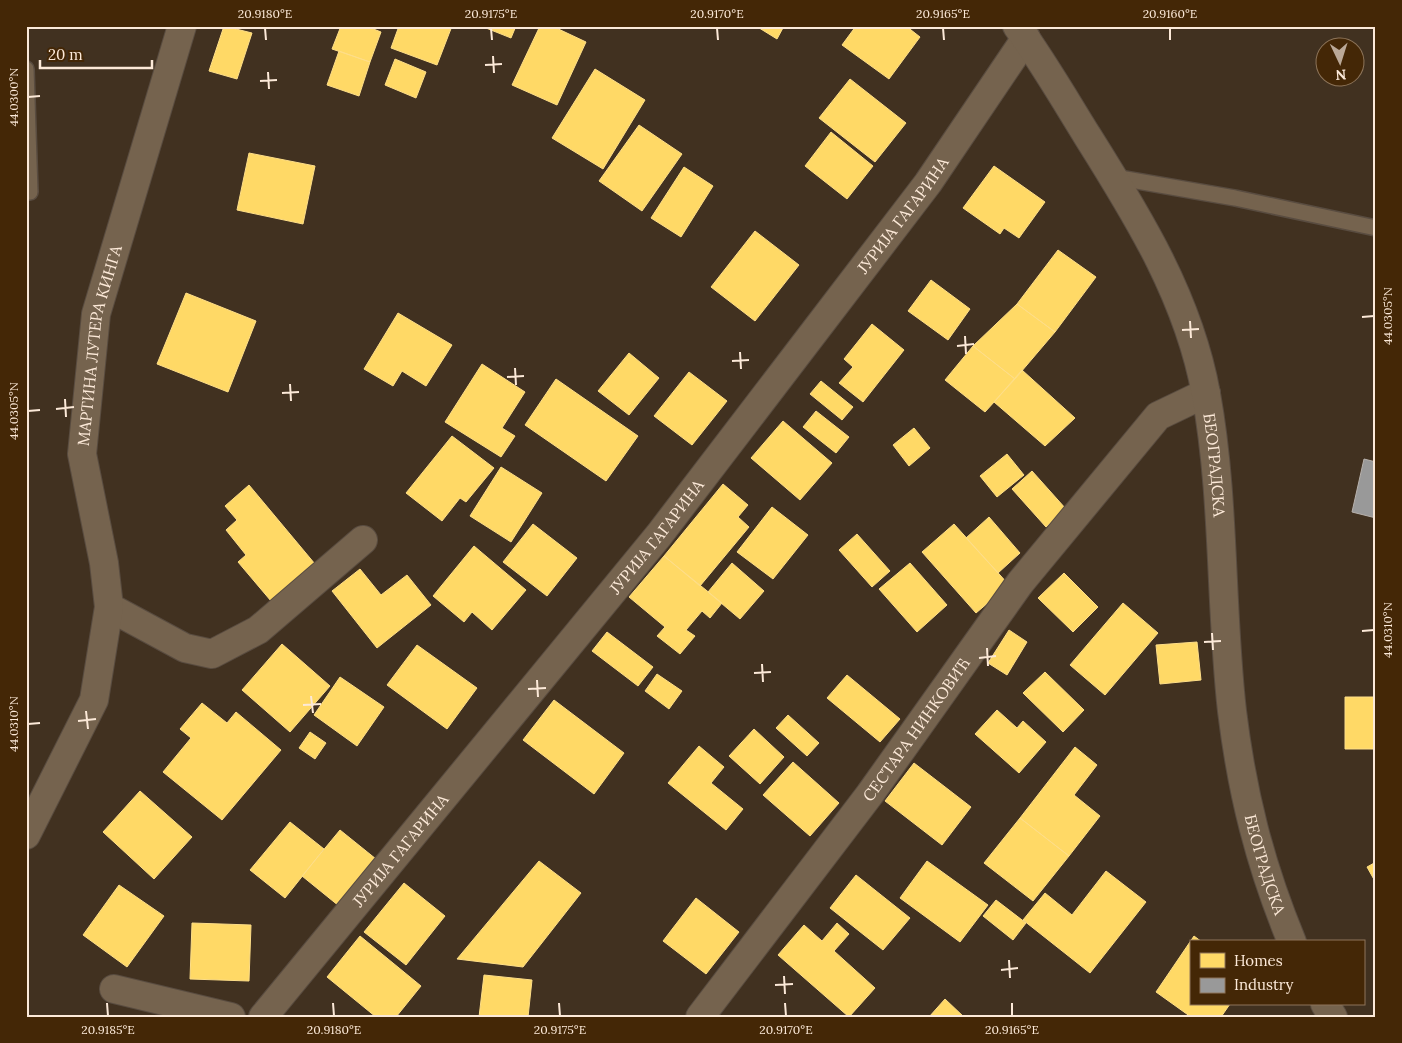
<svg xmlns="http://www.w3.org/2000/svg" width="1402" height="1043" font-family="Lora,serif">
	<rect width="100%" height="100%" fill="#413120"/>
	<path fill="#ffd966" stroke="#fede88" d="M224,26L252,33L237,79L209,71Z
		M341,26H366L381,32L370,62L332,49Z
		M399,26H452L437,65L391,48Z
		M481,26H516L511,38Z
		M540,26H552L586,42L557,105L512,85Z
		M756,26H784L777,39Z
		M856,26H906L920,37L889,79L842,45Z
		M339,51L370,62L359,96L327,85Z
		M395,59L426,72L416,98L385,85Z
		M595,69L645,100L603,169L552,138Z
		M850,79L906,123L875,162L819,118Z
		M639,125L682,154L642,211L599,181Z
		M831,132L873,166L847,199L805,166Z
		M249,153L315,166L303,224L237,210Z
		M994,166L1045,202L1019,238L1004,228L1000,234L963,208Z
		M684,167L713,186L681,237L651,218Z
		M755,231L799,265L755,321L711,287Z
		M1058,250L1096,277L1055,332L1017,304Z
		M931,280L970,309L948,340L908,311Z
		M186,293L256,321L228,392L157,364Z
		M1017,304L1055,332L1015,379L973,346Z
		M398,313L452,345L426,386L402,371L393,386L364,369Z
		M872,324L904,350L863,402L839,383L853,367L844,359Z
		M973,346L1015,379L985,412L945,380Z
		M629,353L659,378L629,415L598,391Z
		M482,364L525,392L502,428L515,436L501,457L445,422Z
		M1022,370L1075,418L1045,446L994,402Z
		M689,372L727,401L692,445L654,416Z
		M556,379L638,436L606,481L525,425Z
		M821,381L853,407L842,420L810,394Z
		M816,411L849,437L836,453L803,427Z
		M783,421L832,463L800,500L751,458Z
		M914,428L930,448L909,466L893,445Z
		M452,436L494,468L466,502L460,498L442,521L406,493Z
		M1007,454L1024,475L997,497L980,476Z
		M501,467L542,493L511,542L470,516Z
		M1032,471L1066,509L1046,527L1012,489Z
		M723,484L748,505L738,517L749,527L700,586L664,556Z
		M249,485L315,564L271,601L238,562L246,555L226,530L237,520L225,506Z
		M772,507L808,535L773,579L737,552Z
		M989,517L1020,553L998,573L966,538Z
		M533,524L577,558L547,596L503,562Z
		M954,524L1009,585L976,613L922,552Z
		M857,534L890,571L872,587L839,550Z
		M474,546L526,590L492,630L472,612L464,622L433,596Z
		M664,556L722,603L710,618L702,611L686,630L695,636L680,654L657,636L665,627L629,597Z
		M732,563L764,591L740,619L708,592Z
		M910,563L947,605L917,632L879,589Z
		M360,569L381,595L407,575L431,605L377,648L332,591Z
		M1064,573L1098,607L1073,632L1038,598Z
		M1123,603L1158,633L1105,695L1070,665Z
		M1009,630L1027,642L1007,675L988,663Z
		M607,632L653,667L638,686L592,651Z
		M1197,642L1201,680L1160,684L1156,645Z
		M282,644L330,686L290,732L242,690Z
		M417,645L477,688L447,729L387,685Z
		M1045,672L1084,710L1063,732L1023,693Z
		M657,674L682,691L669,709L645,691Z
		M847,675L900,719L880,742L827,698Z
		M340,677L384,707L357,746L314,715Z
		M1345,697H1376V749H1345Z
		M554,700L624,753L594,794L523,740Z
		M202,703L227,723L236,712L281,750L222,820L163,772L191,738L180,729Z
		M997,710L1017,728L1023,721L1046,742L1019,773L975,734Z
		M788,715L819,743L807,756L776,728Z
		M754,729L784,757L760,784L729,756Z
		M310,732L326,743L315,759L299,748Z
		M699,746L724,767L711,783L743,809L726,830L668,783Z
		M1075,747L1097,765L1074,795L1100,816L1069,856L1020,818Z
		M793,762L839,803L810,836L763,795Z
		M914,763L971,807L942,845L885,801Z
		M140,791L192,837L154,879L103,832Z
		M1020,818L1069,856L1033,901L984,863Z
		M290,822L324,849L285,898L250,870Z
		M340,830L376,859L339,906L302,876Z
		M539,861L581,893L523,967L457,959Z
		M927,861L988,905L960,942L900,898Z
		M1376,862V883L1367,867Z
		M1106,871L1146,902L1090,973L1023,920L1045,893L1072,915Z
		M856,875L910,918L883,950L830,908Z
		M404,883L445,916L406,965L364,932Z
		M119,885L164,916L127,967L83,935Z
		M696,898L739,932L706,974L663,941Z
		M996,900L1026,923L1013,940L983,916Z
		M192,923L251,925L249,981L190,979Z
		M837,923L849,934L834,951L875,988L849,1017L778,955L804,925L822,941Z
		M360,936L421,986L396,1017H376L327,977Z
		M1194,936L1202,942H1191V1004H1230L1221,1017H1191L1156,992Z
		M484,975L532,980L528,1017H479Z
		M945,999L964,1017H929Z"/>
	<path fill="#999" stroke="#b7b1ac" d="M1364,459L1376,462V518L1352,512Z"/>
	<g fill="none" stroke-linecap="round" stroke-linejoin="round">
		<defs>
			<path id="service" d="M26,69L30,192H26
				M1114,177L1235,198L1376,228"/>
			<g id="minor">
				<path d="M109,607L185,648L212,654L258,630L363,540"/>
				<path id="s1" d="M26,835L94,700L109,607L104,563L82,454L96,314L182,26"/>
				<path d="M114,989L231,1017"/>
				<path id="s2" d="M263,1017L659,535L928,183L1026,38"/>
				<path id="s3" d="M700,1017L870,794L1020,583L1158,416L1206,393"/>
			</g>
			<g id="tertiary">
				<path id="s4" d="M1017,26C1043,62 1065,100 1088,137C1139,218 1189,299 1206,394C1225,498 1220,606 1232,711C1242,793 1260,865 1292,942"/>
				<path d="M1325,1004L1333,1017"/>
			</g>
		</defs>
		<use href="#service" stroke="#594c40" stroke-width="18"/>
		<use href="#minor" stroke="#594c40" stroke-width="30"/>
		<use href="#tertiary" stroke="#594c40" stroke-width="30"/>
		<use href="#service" stroke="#75634e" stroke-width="15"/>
		<use href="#minor" stroke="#75634e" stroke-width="28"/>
		<use href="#tertiary" stroke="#75634e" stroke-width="28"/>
	</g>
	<path fill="none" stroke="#fce9d8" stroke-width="2" d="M265,28L266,40M491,28L492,40M717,28L718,40M943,28L944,40M1170,28V40M493,56L494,73M485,65L502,64M268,72L269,89M260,81L277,80M28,97L40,96M1362,317L1374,316M1190,321L1191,338M1182,330L1199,329M965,336L966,354M957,346L974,344M740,352L741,369M732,361L749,360M515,368L516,385M507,377L524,376M290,384L291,401M282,393L299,392M65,399L66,417M56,409L74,407M28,411L40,410M1362,631L1374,630M1212,633L1213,650M1204,642L1221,641M987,648L988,666M979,658L996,656M762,664L763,682M754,673L771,672M537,680L538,697M528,689L546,688M311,696L313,713M303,705L321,704M86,711L88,729M78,721L96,719M28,724L40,723M1009,960L1010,978M1001,970L1018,968M784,976L785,994M775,985L793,984M107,1003L108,1016M333,1003L334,1016M559,1003L560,1016M785,1003L786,1016M1012,1003V1016"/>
	<g text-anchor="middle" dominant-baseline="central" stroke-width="5" stroke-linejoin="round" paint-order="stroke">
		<g font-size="16" fill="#fce9d8" stroke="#442706">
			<text stroke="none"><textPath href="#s2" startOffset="1026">ЈУРИЈА ГАГАРИНА</textPath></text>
			<text stroke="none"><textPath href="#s1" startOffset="511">МАРТИНА ЛУТЕРА КИНГА</textPath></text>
			<text stroke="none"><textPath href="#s4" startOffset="488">БЕОГРАДСКА</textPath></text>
			<text stroke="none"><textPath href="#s2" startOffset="621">ЈУРИЈА ГАГАРИНА</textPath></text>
			<text stroke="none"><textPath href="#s3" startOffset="360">СЕСТАРА НИНКОВИЋ</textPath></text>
			<text stroke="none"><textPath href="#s2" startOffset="216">ЈУРИЈА ГАГАРИНА</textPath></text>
			<text stroke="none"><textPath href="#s4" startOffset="892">БЕОГРАДСКА</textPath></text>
		</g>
	</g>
	<rect width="1402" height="1043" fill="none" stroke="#442706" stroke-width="55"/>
	<rect x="1190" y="940" width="175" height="65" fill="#442706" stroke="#8e755a"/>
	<rect x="1200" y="953" width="25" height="15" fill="#ffd966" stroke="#8e755a"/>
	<text x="1234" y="966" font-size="15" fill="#fce9d8">Homes</text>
	<rect x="1200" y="978" width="25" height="15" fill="#999999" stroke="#8e755a"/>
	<text x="1234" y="990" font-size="15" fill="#fce9d8">Industry</text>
	<g transform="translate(1340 62) rotate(176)"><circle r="24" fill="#442706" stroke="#8e755a"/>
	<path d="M0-4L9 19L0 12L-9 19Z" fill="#bba998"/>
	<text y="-8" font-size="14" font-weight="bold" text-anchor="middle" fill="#fce9d8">N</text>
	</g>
	<path d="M40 60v8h112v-8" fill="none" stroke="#fce9d8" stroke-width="2.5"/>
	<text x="48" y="60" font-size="15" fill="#fce9d8" stroke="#442706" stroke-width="4" paint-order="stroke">20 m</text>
	<rect x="28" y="28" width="1346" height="988" fill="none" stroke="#fce9d8" stroke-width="2"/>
	<g font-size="12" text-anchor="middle" fill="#fce9d8">
		<text x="265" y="18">20.9180°E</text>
		<text x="491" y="18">20.9175°E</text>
		<text x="717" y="18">20.9170°E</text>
		<text x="943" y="18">20.9165°E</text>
		<text x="1170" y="18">20.9160°E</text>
		<text transform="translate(14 97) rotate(-90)" y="4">44.0300°N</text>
		<text transform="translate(1388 316) rotate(-90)" y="4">44.0305°N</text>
		<text transform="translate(14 411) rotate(-90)" y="4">44.0305°N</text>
		<text transform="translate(1388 630) rotate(-90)" y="4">44.0310°N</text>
		<text transform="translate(14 724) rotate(-90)" y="4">44.0310°N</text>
		<text x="108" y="1034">20.9185°E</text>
		<text x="334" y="1034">20.9180°E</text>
		<text x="560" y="1034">20.9175°E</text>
		<text x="786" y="1034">20.9170°E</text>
		<text x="1012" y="1034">20.9165°E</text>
	</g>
</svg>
